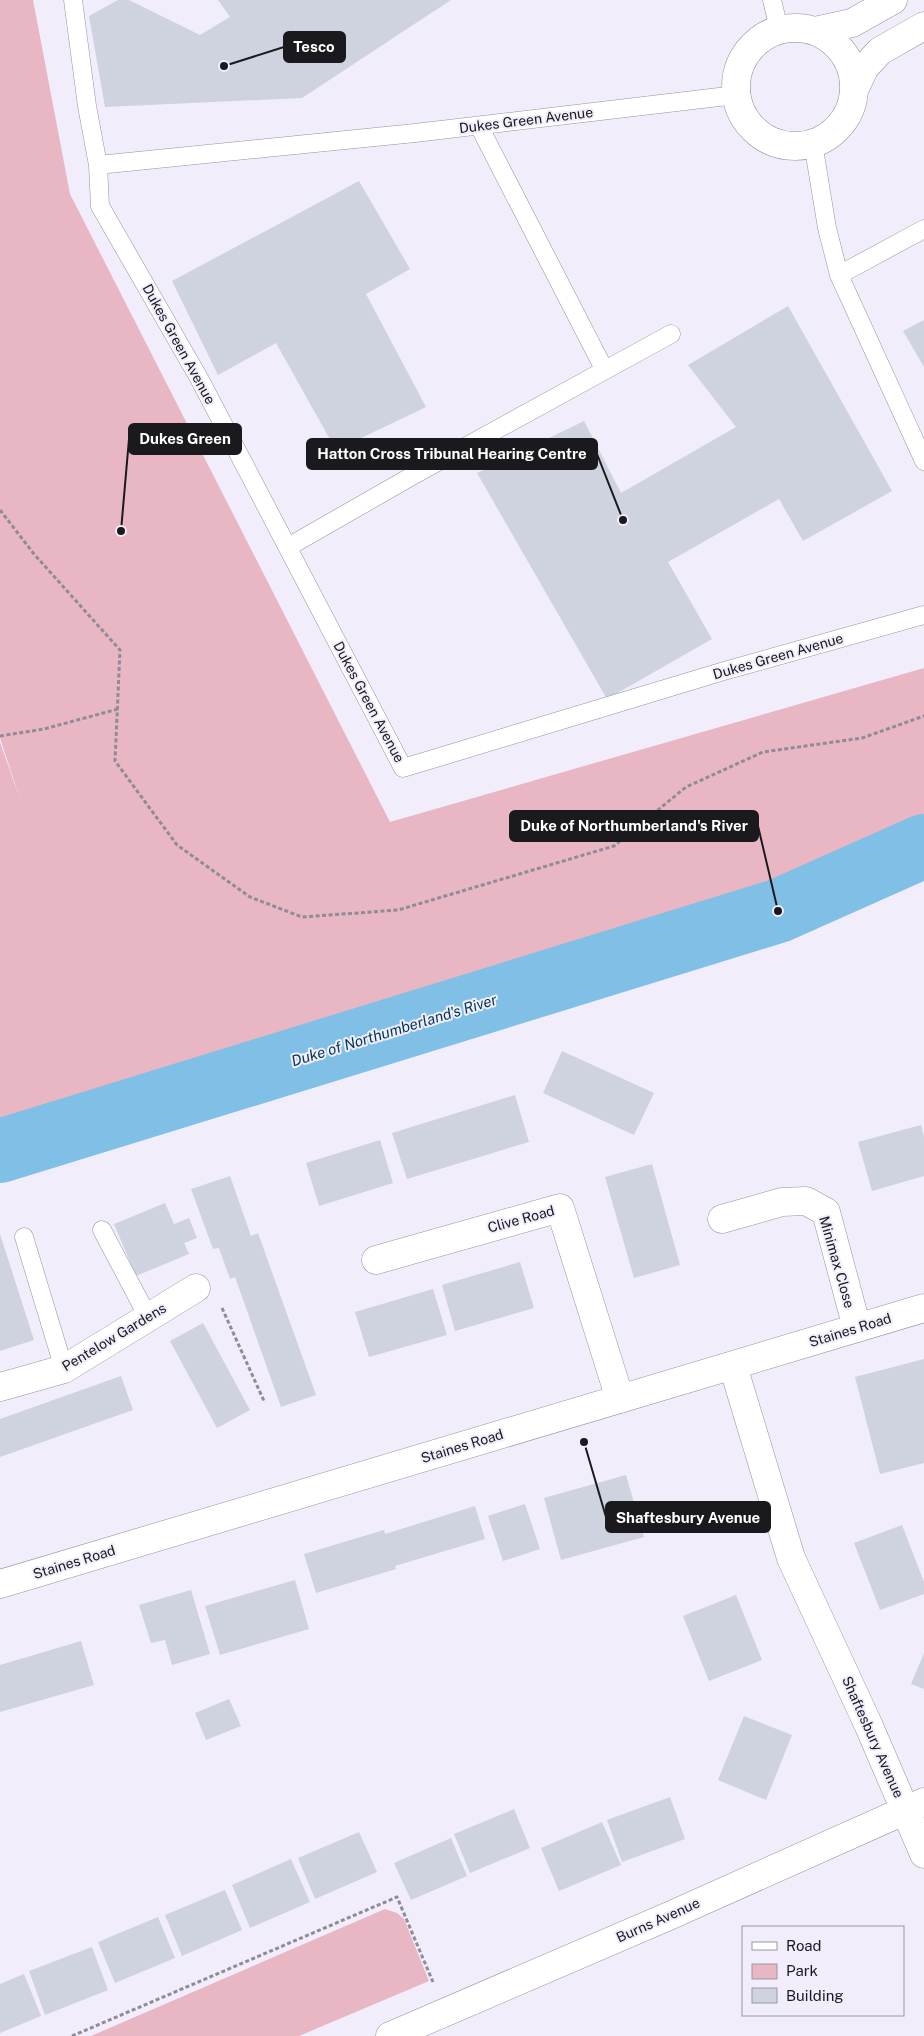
<svg xmlns="http://www.w3.org/2000/svg" width="924" height="2036" font-family="'Public Sans',sans-serif">
	<rect width="100%" height="100%" fill="#f1edfb"/>
	<path fill="#e9b6c4" d="M0,0H33L70,194L390,822L924,668V823L617,939L0,1130V742L21,802L0,738Z
		M385,1909L397,1913L404,1919L429,1981L299,2036H91Z"/>
	<g fill="none" stroke-linecap="round" stroke-linejoin="round">
		<path stroke="#80bfe6" stroke-width="64" d="M0,1151L778,911L924,846"/>
	</g>
	<path fill="#ced3df" d="M118,0H129L200,35L230,17L218,0H451L302,98L105,107L89,16Z
		M359,181L410,269L366,294L426,407L336,450L276,343L218,375L172,281Z
		M788,306L892,491L803,541L779,499L668,562L712,639L607,699L477,473L584,421L621,493L736,427L688,365Z
		M924,320V367L903,331Z
		M562,1051L654,1093L634,1135L543,1093Z
		M515,1095L529,1142L407,1179L392,1133Z
		M921,1125L924,1137V1176L872,1191L858,1142Z
		M380,1140L393,1183L319,1206L306,1163Z
		M652,1164L680,1265L634,1278L605,1177Z
		M230,1176L251,1236L258,1233L316,1395L281,1407L235,1277L230,1279L219,1248L213,1249L191,1189Z
		M165,1203L174,1224L189,1218L197,1238L184,1243L189,1254L136,1276L114,1224Z
		M0,1234L34,1340L0,1351Z
		M520,1262L534,1308L455,1331L442,1285Z
		M433,1289L447,1335L369,1357L355,1312Z
		M203,1323L250,1410L217,1428L170,1341Z
		M924,1359V1463L880,1474L855,1377Z
		M121,1376L133,1410L0,1457V1419Z
		M626,1475L644,1537L561,1560L544,1498Z
		M525,1504L540,1549L503,1561L488,1516Z
		M475,1506L485,1539L395,1566L396,1569L316,1593L304,1554L384,1530L385,1534Z
		M902,1525L924,1582V1594L880,1610L854,1543Z
		M295,1580L309,1629L220,1655L205,1606Z
		M191,1590L210,1654L172,1665L165,1640L151,1643L139,1605Z
		M736,1595L762,1660L709,1681L683,1616Z
		M81,1641L94,1685L0,1712V1665Z
		M924,1653V1689L911,1684Z
		M229,1699L241,1726L206,1740L195,1713Z
		M744,1716L792,1735L766,1800L718,1780Z
		M670,1797L685,1839L622,1862L607,1820Z
		M514,1809L530,1848L470,1873L454,1834Z
		M602,1822L621,1865L559,1891L541,1848Z
		M359,1832L377,1872L315,1899L298,1858Z
		M451,1838L467,1876L411,1900L394,1863Z
		M291,1859L310,1902L250,1928L232,1885Z
		M225,1890L242,1930L182,1956L165,1915Z
		M158,1917L175,1958L115,1983L98,1942Z
		M92,1947L108,1990L45,2015L29,1971Z
		M24,1974L41,2016L0,2033V1984Z"/>
	<g fill="none" stroke-linecap="round" stroke-linejoin="round">
		<defs>
			<path id="service" d="M73,0L87,106L98,165
				M772,0L779,29
				M736,95L415,133L98,165L100,206L200,380L403,768L724,671L924,615
				M479,126L604,369
				M813,143L827,228L839,275L924,461
				M839,275L924,229
				M288,547L412,476L671,334
				M102,1230L148,1317
				M24,1237L64,1369"/>
			<path id="minor" d="M736 87a59 59 0 1 1 118 0a59 59 0 1 1-118 0Z
				M815,31L852,23L893,0
				M854,90L865,67L880,51L924,26
				M722,1219L782,1202L806,1201L826,1212L857,1328
				M376,1260L560,1208L620,1399
				M733,1366L791,1558L868,1724L924,1854
				M0,1387L64,1369L196,1288
				M390,2036L669,1916L924,1802"/>
			<path id="primary" d="M0,1584L924,1308"/>
		</defs>
		<use href="#service" stroke="#96929e" stroke-width="19"/>
		<use href="#minor" stroke="#96929e" stroke-width="29"/>
		<use href="#primary" stroke="#96929e" stroke-width="29"/>
		<path stroke="#8f8c95" stroke-width="3" stroke-dasharray="4 2.5" stroke-linecap="butt" d="M0,510L34,554L120,650L115,761L177,845L250,897L302,917L398,910L614,846L686,787L763,752L862,738L924,716
			M0,736L44,729L118,709
			M222,1308L264,1401
			M72,2036L397,1897L433,1982"/>
		<use href="#service" stroke="#fff" stroke-width="18"/>
		<use href="#minor" stroke="#fff" stroke-width="28"/>
		<use href="#primary" stroke="#fff" stroke-width="28"/>
	</g>
	<g text-anchor="middle" dominant-baseline="central" stroke-width="4" stroke-linejoin="round" paint-order="stroke">
		<g font-size="14" fill="#1a191d" stroke="#f1edfb">
			<text transform="translate(526 120) rotate(-7)">Dukes Green Avenue</text>
			<text transform="translate(179 344) rotate(61)">Dukes Green Avenue</text>
			<text transform="translate(778 656) rotate(-16)">Dukes Green Avenue</text>
			<text transform="translate(369 702) rotate(62)">Dukes Green Avenue</text>
			<text transform="translate(521 1219) rotate(-15)">Clive Road</text>
			<text transform="translate(837 1262) rotate(74)">Minimax Close</text>
			<text transform="translate(850 1330) rotate(-17)">Staines Road</text>
			<text transform="translate(114 1337) rotate(-31)">Pentelow Gardens</text>
			<text transform="translate(462 1446) rotate(-17)">Staines Road</text>
			<text transform="translate(74 1562) rotate(-17)">Staines Road</text>
			<text transform="translate(873 1737) rotate(66)">Shaftesbury Avenue</text>
			<text transform="translate(658 1920) rotate(-24)">Burns Avenue</text>
		</g>
		<g font-size="15" font-style="italic" fill="#003650" stroke="#f1edfb">
			<text transform="translate(394 1030) rotate(-17)">Duke of Northumberland's River</text>
		</g>
	</g>
	<path fill="none" stroke="#1a191d" stroke-width="2" d="M224 66L284 47M121 531L129 439M623 520L597 454M778 911L758 826M584 1442L606 1517"/>
	<g fill="#1a191d" stroke="#f1edfb" stroke-width="2">
		<circle cx="224" cy="66" r="5"/>
		<circle cx="121" cy="531" r="5"/>
		<circle cx="623" cy="520" r="5"/>
		<circle cx="778" cy="911" r="5"/>
		<circle cx="584" cy="1442" r="5"/>
	</g>
	<g fill="#1a191d" stroke="#1a191d" stroke-width="2">
		<rect x="284" y="32" width="61" height="30" rx="5"/>
		<rect x="129" y="424" width="112" height="30" rx="5"/>
		<rect x="307" y="439" width="290" height="30" rx="5"/>
		<rect x="510" y="811" width="248" height="30" rx="5"/>
		<rect x="606" y="1502" width="164" height="30" rx="5"/>
	</g>
	<g font-size="15" text-anchor="middle" font-weight="bold" fill="#fff">
		<text x="314" y="52">Tesco</text>
		<text x="185" y="444">Dukes Green</text>
		<text x="452" y="459">Hatton Cross Tribunal Hearing Centre</text>
		<text x="634" y="831">Duke of Northumberland's River</text>
		<text x="688" y="1523">Shaftesbury Avenue</text>
	</g>
	<rect x="742" y="1926" width="162" height="90" fill="#f1edfb" stroke="#9b98a2"/>
	<rect x="752" y="1942" width="25" height="8" fill="#ffffff" stroke="#9b98a2"/>
	<text x="786" y="1951" font-size="15" fill="#1a191d">Road</text>
	<rect x="752" y="1964" width="25" height="15" fill="#e9b6c4" stroke="#9b98a2"/>
	<text x="786" y="1976" font-size="15" fill="#1a191d">Park</text>
	<rect x="752" y="1988" width="25" height="15" fill="#ced3df" stroke="#9b98a2"/>
	<text x="786" y="2001" font-size="15" fill="#1a191d">Building</text>
</svg>
